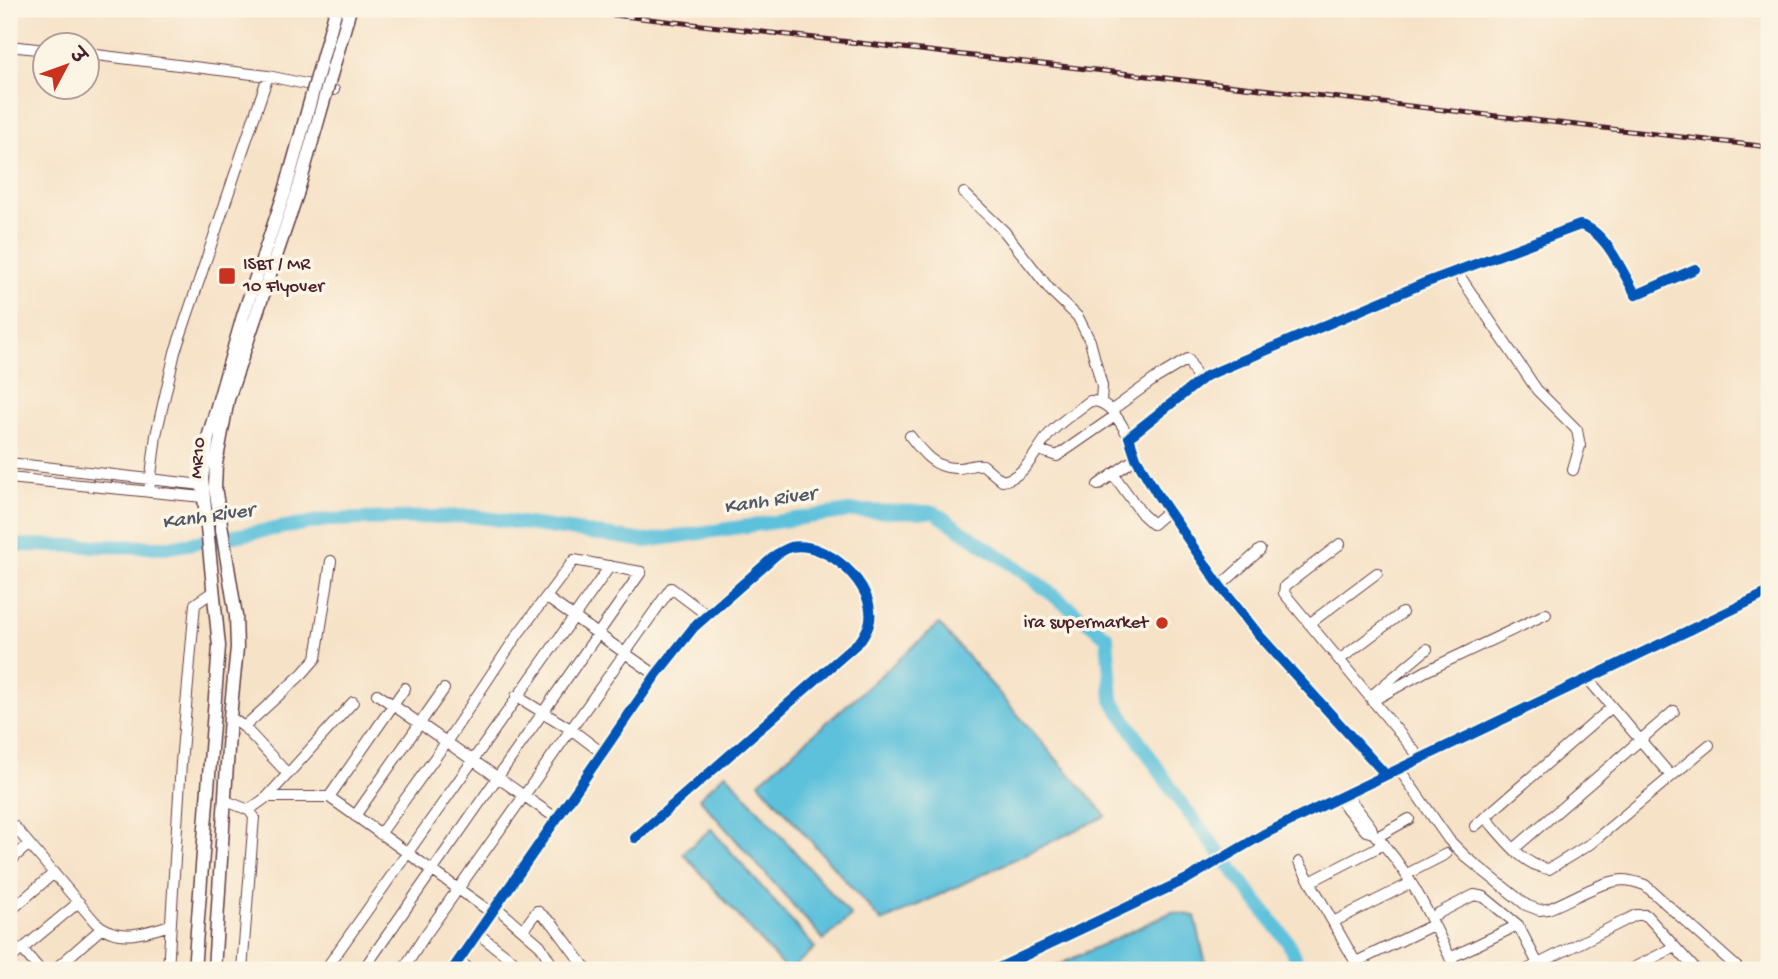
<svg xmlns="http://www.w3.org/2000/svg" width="1778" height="979" font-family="'Gochi Hand','Playpen Sans Deva',sans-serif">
	<rect width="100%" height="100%" fill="#fcf5e5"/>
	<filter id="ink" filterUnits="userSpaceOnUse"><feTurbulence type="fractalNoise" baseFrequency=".0143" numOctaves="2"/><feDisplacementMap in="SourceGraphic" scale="14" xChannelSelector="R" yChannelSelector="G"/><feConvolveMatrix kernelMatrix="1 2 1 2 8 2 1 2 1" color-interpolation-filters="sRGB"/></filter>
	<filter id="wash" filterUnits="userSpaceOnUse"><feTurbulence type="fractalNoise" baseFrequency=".00686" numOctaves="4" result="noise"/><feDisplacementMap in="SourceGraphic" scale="28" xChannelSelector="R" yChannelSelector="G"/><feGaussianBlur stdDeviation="1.57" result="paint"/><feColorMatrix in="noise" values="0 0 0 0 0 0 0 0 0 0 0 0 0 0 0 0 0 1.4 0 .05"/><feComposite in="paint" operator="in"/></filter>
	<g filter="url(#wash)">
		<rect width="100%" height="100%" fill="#f6e2c7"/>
		<path fill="#5dc1db" stroke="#547083" stroke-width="2" d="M939,624L1106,816L882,922L759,782Z
			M726,773L851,916L824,940L699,798Z
			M711,829L815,948L790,970H786L683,853Z
			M1172,912L1195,916L1207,970H1048Z"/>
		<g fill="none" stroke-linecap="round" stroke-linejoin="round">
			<path stroke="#5dc1db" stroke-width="14" d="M9,545L170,547L326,520L472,516L646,541L849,511L934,512L1026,574L1107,637L1112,700L1181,803L1288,942L1300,970"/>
		</g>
	</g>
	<g filter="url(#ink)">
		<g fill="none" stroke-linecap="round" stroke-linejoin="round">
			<defs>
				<path id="minor" d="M9,46L46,50
					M88,54L268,76L334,90
					M964,193L1004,231L1051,291L1078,317L1090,341L1102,386L1101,402
					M1457,272L1537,390L1577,430L1580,446L1573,470
					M1112,410L1156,378L1188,359L1199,382
					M910,436C922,452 934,468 955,468C965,469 974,463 983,465L1002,481C1027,477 1036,448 1051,432C1062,420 1077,411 1090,401C1110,399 1120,423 1129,437
					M1039,450L1057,456L1115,416
					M9,463L202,485
					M1113,474L1142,514L1153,524L1168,511
					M9,478L203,497
					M1098,485L1136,458
					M149,492L156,435L175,352L268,76
					M1340,544L1285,586L1284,593L1421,759
					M1220,586L1260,550
					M547,598L656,675
					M1309,624L1377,573
					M1339,660L1402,613
					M1588,679L1671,776
					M377,694L556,818
					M516,696L572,730L601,752
					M1371,696L1427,649
					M1372,701L1426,671L1546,614
					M230,717L244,727L288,774
					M244,727L302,674L316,658L331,561
					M1399,769L1449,840L1466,857L1526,905L1539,910L1548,909C1572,900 1597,882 1623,880C1631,880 1638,883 1645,885L1740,970
					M1386,775L1259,635L1220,586L1157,494L1136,458L1129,437L1206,376L1422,284L1580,225C1606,230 1623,274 1636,295L1695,269
					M267,797L353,702
					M329,797L405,688
					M1338,798L1366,831L1373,833L1371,827L1346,794
					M226,801L249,810L254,817L242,970
					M249,810L267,797H329L492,913
					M355,816L444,689
					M1485,817C1501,834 1523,867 1549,869L1590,844L1709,745
					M1475,826L1612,707
					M9,831L14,826L95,922C118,943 143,933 170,925
					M1373,833C1411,871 1433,923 1456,970
					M1377,837L1409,819
					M1515,848L1674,711
					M9,862L29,844
					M1299,862L1360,970
					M1407,874L1446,854
					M1310,882L1384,844
					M496,907L540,945L555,970
					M9,912L54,873
					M1437,914L1474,895L1484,897L1518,925L1538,964L1636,915H1646L1696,970
					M1333,922L1411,883
					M523,930L537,911L553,924L587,970
					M477,933L512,960L519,970
					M22,949L40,970
					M1450,958L1518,925
					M9,960L79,902
					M458,961L471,970
					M1356,962L1433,925
					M54,970L102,928
					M168,970L181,763L195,604L214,591
					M325,970L610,566
					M363,970L641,572L574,560L518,634L447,741L380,834
					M403,970L424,937L671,588L707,615
					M452,970L656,675L694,627L777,554C781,552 787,548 791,547C827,540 875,585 870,620C869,628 865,634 861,640L635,838
					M994,970L1187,879L1264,834L1336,799L1769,592
					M1444,970L1454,965
					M1526,970L1538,964L1540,970
					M1629,970L1675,947"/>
				<path id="major" d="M194,970L219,646L202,478L208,438L243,316L285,191
					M214,970L230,717L237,648L236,616L215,487L216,464L228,399L297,194"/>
			</defs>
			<use href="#minor" stroke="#643c42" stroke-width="12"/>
			<use href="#major" stroke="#643c42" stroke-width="15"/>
			<use href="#minor" stroke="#fff" stroke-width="10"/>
			<use href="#major" stroke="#fff" stroke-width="12"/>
			<defs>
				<path id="rail" d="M561,9L1769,147"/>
			</defs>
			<use href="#rail" stroke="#4a1f2b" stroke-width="5"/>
			<use href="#rail" stroke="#fcf5e5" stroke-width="2.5" stroke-dasharray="8" stroke-linecap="butt"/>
			<defs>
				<path id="major-bridge" d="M285,191L336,9
					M297,194L350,9"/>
			</defs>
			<use href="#major-bridge" stroke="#643c42" stroke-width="15" stroke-linecap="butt"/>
			<use href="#major-bridge" stroke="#fff" stroke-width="12"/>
			<defs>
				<path id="cycleway" d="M1386,775L1259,635L1220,586L1157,494L1136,458L1129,437L1206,376L1422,284L1580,225C1606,230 1623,274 1636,295L1695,269
					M452,970L656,675L694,627L777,554C781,552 787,548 791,547C827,540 875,585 870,620C869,628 865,634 861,640L635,838
					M994,970L1187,879L1264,834L1336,799L1769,592"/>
			</defs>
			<use href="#cycleway" stroke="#fcf5e5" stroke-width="15"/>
			<use href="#cycleway" stroke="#0057b8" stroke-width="10"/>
		</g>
	</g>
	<g fill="#c8321e" stroke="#fcf5e5" stroke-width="2.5">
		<rect x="218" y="267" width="18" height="18" rx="3.5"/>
		<circle cx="1162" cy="623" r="7"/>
	</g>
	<g text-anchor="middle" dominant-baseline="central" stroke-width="7" stroke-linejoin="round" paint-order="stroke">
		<g font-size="19" fill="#4a1f2b" stroke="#fcf5e5" text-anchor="start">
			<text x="243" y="265">ISBT / MR<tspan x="243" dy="22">10 Flyover</tspan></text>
			<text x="1148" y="623" text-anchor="end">ira supermarket</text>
		</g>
		<g font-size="19" fill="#4a1f2b" stroke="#fcf5e5">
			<text transform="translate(199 458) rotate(-85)">MR10</text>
		</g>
		<g font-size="21" font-style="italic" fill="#515869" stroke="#fcf5e5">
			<text transform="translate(770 502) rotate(-9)">Kanh River</text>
			<text transform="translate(208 518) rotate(-8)">Kanh River</text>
		</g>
	</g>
	<rect width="1778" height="979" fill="none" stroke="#fcf5e5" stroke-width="35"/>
	<g transform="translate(66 66) rotate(49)"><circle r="33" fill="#fcf5e5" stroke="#b59f9b" stroke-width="2"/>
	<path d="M0-5L12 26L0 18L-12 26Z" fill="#c8321e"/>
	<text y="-10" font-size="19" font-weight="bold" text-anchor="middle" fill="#4a1f2b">उ</text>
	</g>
</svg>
